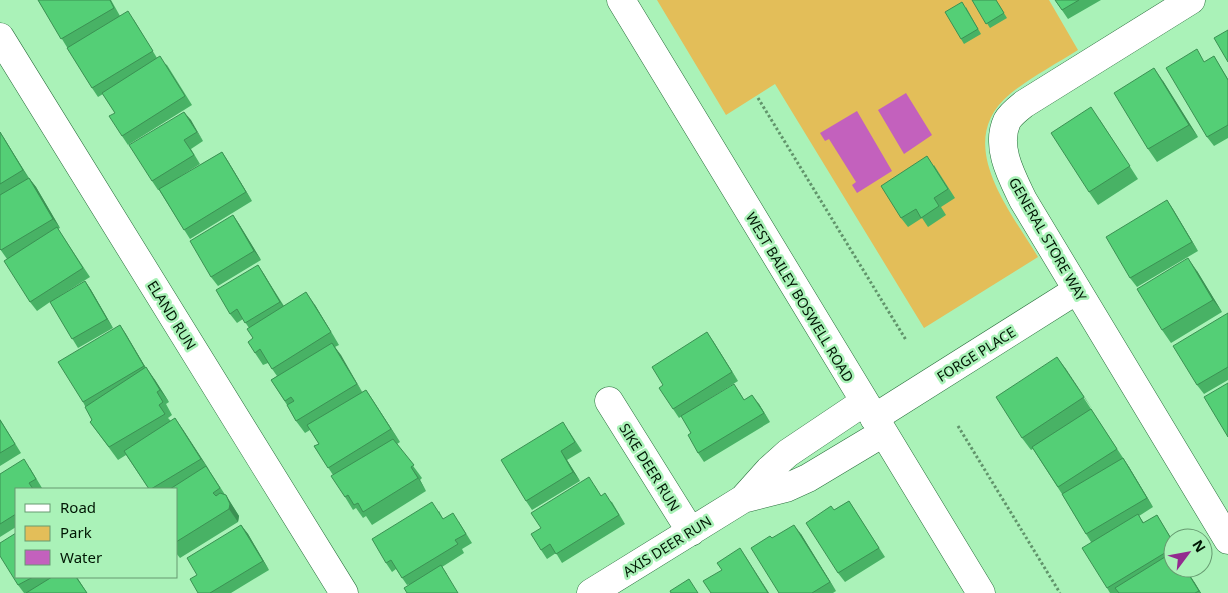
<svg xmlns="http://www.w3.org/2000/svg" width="1228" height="593" font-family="'Noto Sans',sans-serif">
	<rect width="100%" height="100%" fill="#aaf2b8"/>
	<path fill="#e3be59" d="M657,0H1049L1078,50C1056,64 1031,77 1010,94C952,142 1010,210 1038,257L924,328L775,84L726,115Z"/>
	<path fill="#c361bd" d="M906,93L932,135L904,154L878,110Z
		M857,111L892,171L857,193L852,185L856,182L829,139L825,141L820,133Z"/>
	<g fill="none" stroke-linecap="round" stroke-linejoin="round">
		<defs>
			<path id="minor" d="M1191,0L1024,104C1019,108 1010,115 1007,121C995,147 1012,177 1023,200L1228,540
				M0,37L344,593
				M609,401L691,532
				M874,418L1077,290
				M743,499L786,488L808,478L883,433
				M591,593L743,499L769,470L788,453L864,402"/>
			<path id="major" d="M621,0L981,593"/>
		</defs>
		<use href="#minor" stroke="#296f3c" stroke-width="29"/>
		<use href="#major" stroke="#296f3c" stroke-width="29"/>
		<path stroke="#61946b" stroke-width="3" stroke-dasharray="2.5 2.5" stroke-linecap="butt" d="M758,98L906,340
			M958,426L1060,593"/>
		<use href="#minor" stroke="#fff" stroke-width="28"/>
		<use href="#major" stroke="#fff" stroke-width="28"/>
	</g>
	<path fill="#48b265" d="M38,0H111L120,16L134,20L157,58L167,65L192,105L128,145L122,136L115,113L103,94L98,97L92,88Z
		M972,0H996L1007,18L990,28Z
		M1055,0H1101L1068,19Z
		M966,7L981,34L964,44L961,39Z
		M1214,56L1228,79V138L1214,146L1207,137L1205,62Z
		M1163,81L1198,137L1157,162L1148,149Z
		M184,112L203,141L191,149L200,164L173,181L222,152L252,201L190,239L159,190H158L152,181Z
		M1100,120L1138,179L1098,205L1089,192Z
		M0,132L29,178L36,187L60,228L58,229L90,277L55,299L85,281L91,290L113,328L78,348L50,302L37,311L30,302L7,259L0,249Z
		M934,165L955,198L941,207L946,215L928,227L922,218L908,227L901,218Z
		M1167,200L1198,251L1137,287L1130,278Z
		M233,215L239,224L261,260L218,286L211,277Z
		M258,265L284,306L315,305L339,345L335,347L362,392L366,390L374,402L400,442L397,444L422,478L420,480L426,491L372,525L366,516L363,518L356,508L353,510L345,497L333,475L314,446L319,444L310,430L305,433L296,421L287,405L271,380L277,376L268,363L263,365L255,353L253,338L249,328L243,319L237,323L230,314Z
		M1197,271L1222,312L1171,343L1162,330Z
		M1228,313V380L1204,394L1197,385Z
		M120,325L146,368L155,380L169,402L166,404L172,415L168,418L171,421L175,418L239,516L238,522L180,558L176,553V489H149L126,455L118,460L90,422L92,420L83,402Z
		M713,341L738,381L701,404L740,393L744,400L759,404L770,422L704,462L698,453L691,433L682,416L679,418L673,409L663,385Z
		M1057,357L1129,467L1153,507L1139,516L1144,523L1157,515L1173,541V568H1190L1194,575L1191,577L1201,593H1110L1107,588L1091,542L1086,534L1062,494L1033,449L1031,450L1022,438Z
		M0,419L21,453L0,466Z
		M569,431L582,451L567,460L580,481L532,510L526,501Z
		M30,468L42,488L40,489H16V527L0,537V474Z
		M595,486L601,496L612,502L625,524L562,563L556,553L547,559L541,550V528Z
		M849,501L885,557L845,582L838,573L834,510Z
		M439,511L443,519L459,522L472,543L462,549L464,553L442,567L447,574L407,585L396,569L392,572L386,563Z
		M241,525L248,534L269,570L231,593H198L197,575Z
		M801,534L836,591L833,593H779L772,538Z
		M16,577H77L87,593H24L18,585Z"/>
	<path fill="#3b9153" d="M1154,68L1163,81L1198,137L1189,125Z
		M184,112L191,120L203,141L197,132Z
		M0,132L4,138L29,179L23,170Z
		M222,152L228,161L252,201L246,192Z
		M29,178L36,187L60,228L53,219Z
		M1167,200L1173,209L1198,251L1192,242Z
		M233,215L239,224L261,260L254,251Z
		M1188,258L1197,271L1222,312L1213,300Z
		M258,265L264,274L286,311L280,302Z
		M85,281L91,290L113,328L107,319Z
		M306,292L315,305L339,345L331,332Z
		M120,325L126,334L150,375L144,366Z
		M707,332L713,341L738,381L732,372Z
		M332,343L341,355L365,397L357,384Z
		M1057,357L1066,369L1093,410L1084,397Z
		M146,367L155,380L169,402L160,390Z
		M366,390L374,402L400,442L391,429Z
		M752,395L759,404L770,422Z
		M175,418L184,431L210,471L201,459Z
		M561,451L567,460L580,481L573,472Z
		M1123,458L1129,467L1153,507L1147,498Z
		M411,467L420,480L426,491L418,478Z
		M226,495L239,516L238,522L229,509Z
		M241,525L248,534L269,570L263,561Z
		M794,525L801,534L836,591L830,582Z
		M740,548L746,557L769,593H768Z
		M1186,570L1195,583L1201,593H1200L1199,591Z"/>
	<path fill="#54cf76" stroke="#3b9153" d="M38,0H110L114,8L61,39Z
		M972,0H996L1004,13L986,24Z
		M1055,0H1079L1062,10Z
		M962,2L978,29L961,39L945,12Z
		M128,11L153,51L92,88L67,48Z
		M1228,30V62L1214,38Z
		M1197,49L1204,62L1214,56L1228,80V125L1207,137L1166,68Z
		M160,56L185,96L122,136L109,116L115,113L102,93Z
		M1154,68L1189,125L1148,149L1114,93Z
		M1091,107L1130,166L1089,192L1051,133Z
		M184,112L197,132L184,140L194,155L152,181L129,145Z
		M0,132L23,170L0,184Z
		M222,152L246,192L184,230L159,189Z
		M927,156L948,189L934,198L939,206L921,218L916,209L901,218L881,186Z
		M29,178L53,219L1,250L0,249V195Z
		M1167,200L1192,242L1130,278L1106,237Z
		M233,215L254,251L211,277L190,241Z
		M57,227L83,268L30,302L4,261Z
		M1188,258L1213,300L1162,330L1137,289Z
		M258,265L280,302L245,323L237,309L230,314L216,290Z
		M85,281L107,319L72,339L50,302Z
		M306,292L331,332L272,369L260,349L255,353L248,342L253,338L247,329Z
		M1228,313V367L1197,385L1173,346Z
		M120,325L144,366L83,402L58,362Z
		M707,332L732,372L673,409L659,388L663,385L652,367Z
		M332,343L357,384L296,421L287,405L294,401L291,397L285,401L271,380Z
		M1057,357L1084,397L1022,438L996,397Z
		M146,367L160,390L157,392L163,402L159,405L165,414L109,447L90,422L92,420L85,407Z
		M1228,383V437L1204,397Z
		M734,384L744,400L752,395L764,413L698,453L688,435L691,433L681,416Z
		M366,390L391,429L328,468L314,446L319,444L307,425Z
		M1091,409L1117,449L1058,487L1032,447Z
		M175,418L201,459L151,489H149L124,451Z
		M0,420L15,444L0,453Z
		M563,422L575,442L561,451L573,472L526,501L501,460Z
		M393,439L414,465L411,467L418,478L363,512L358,503L354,505L348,495L345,497L331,476Z
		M1123,458L1147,498L1086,534L1062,494Z
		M24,459L36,479L29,483L33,489H16V514L0,524V474Z
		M206,466L220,488L213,493L216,496L220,493L226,495L230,504L229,509L176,542V489H170Z
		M589,477L601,496L605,493L619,515L556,554L550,544L541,550L531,534L541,528L531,513Z
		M849,501L879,548L838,573L806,523L831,506L834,510Z
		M432,502L443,519L453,513L466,534L455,540L458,544L402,578L391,560L386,563L372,539Z
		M1138,514L1143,523L1157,515L1173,542V548L1107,588L1082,548Z
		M241,525L263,561L210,593H198L190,579L197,575L187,558Z
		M794,525L830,582L812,593H779L751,548L770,536L772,538Z
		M16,533V577H33L18,585L0,556V543Z
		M740,548L768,593H711L703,581L722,570L717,563Z
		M1173,552V568H1175L1179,574L1186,570L1199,591L1195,593H1119L1115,588Z
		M441,565L458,593H407L404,588Z
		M52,577H76L87,593H26Z
		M689,579L698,593H671L670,591Z"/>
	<g text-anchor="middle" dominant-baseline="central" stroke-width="5" stroke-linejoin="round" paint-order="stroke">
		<g font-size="14" fill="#001604" stroke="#aaf2b8">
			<text transform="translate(1048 239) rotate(60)">GENERAL STORE WAY</text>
			<text transform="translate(800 297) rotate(59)">WEST BAILEY BOSWELL ROAD</text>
			<text transform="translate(172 315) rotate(58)">ELAND RUN</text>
			<text transform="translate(976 354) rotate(-32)">FORGE PLACE</text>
			<text transform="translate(650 467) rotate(58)">SIKE DEER RUN</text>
			<text transform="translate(667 546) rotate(-32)">AXIS DEER RUN</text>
		</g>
	</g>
	<rect x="15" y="488" width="162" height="90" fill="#aaf2b8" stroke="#669a70"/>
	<rect x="25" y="504" width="25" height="8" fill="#ffffff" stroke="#669a70"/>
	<text x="60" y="513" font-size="15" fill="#001604">Road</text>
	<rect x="25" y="526" width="25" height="15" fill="#e3be59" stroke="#669a70"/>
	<text x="60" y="538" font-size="15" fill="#001604">Park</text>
	<rect x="25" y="550" width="25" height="15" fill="#c361bd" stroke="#669a70"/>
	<text x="60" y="563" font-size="15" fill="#001604">Water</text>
	<g transform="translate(1188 553) rotate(58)"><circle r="24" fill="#aaf2b8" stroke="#669a70"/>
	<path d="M0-4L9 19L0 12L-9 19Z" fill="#932b8f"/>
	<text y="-8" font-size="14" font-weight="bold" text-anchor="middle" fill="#001604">N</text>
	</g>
</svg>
